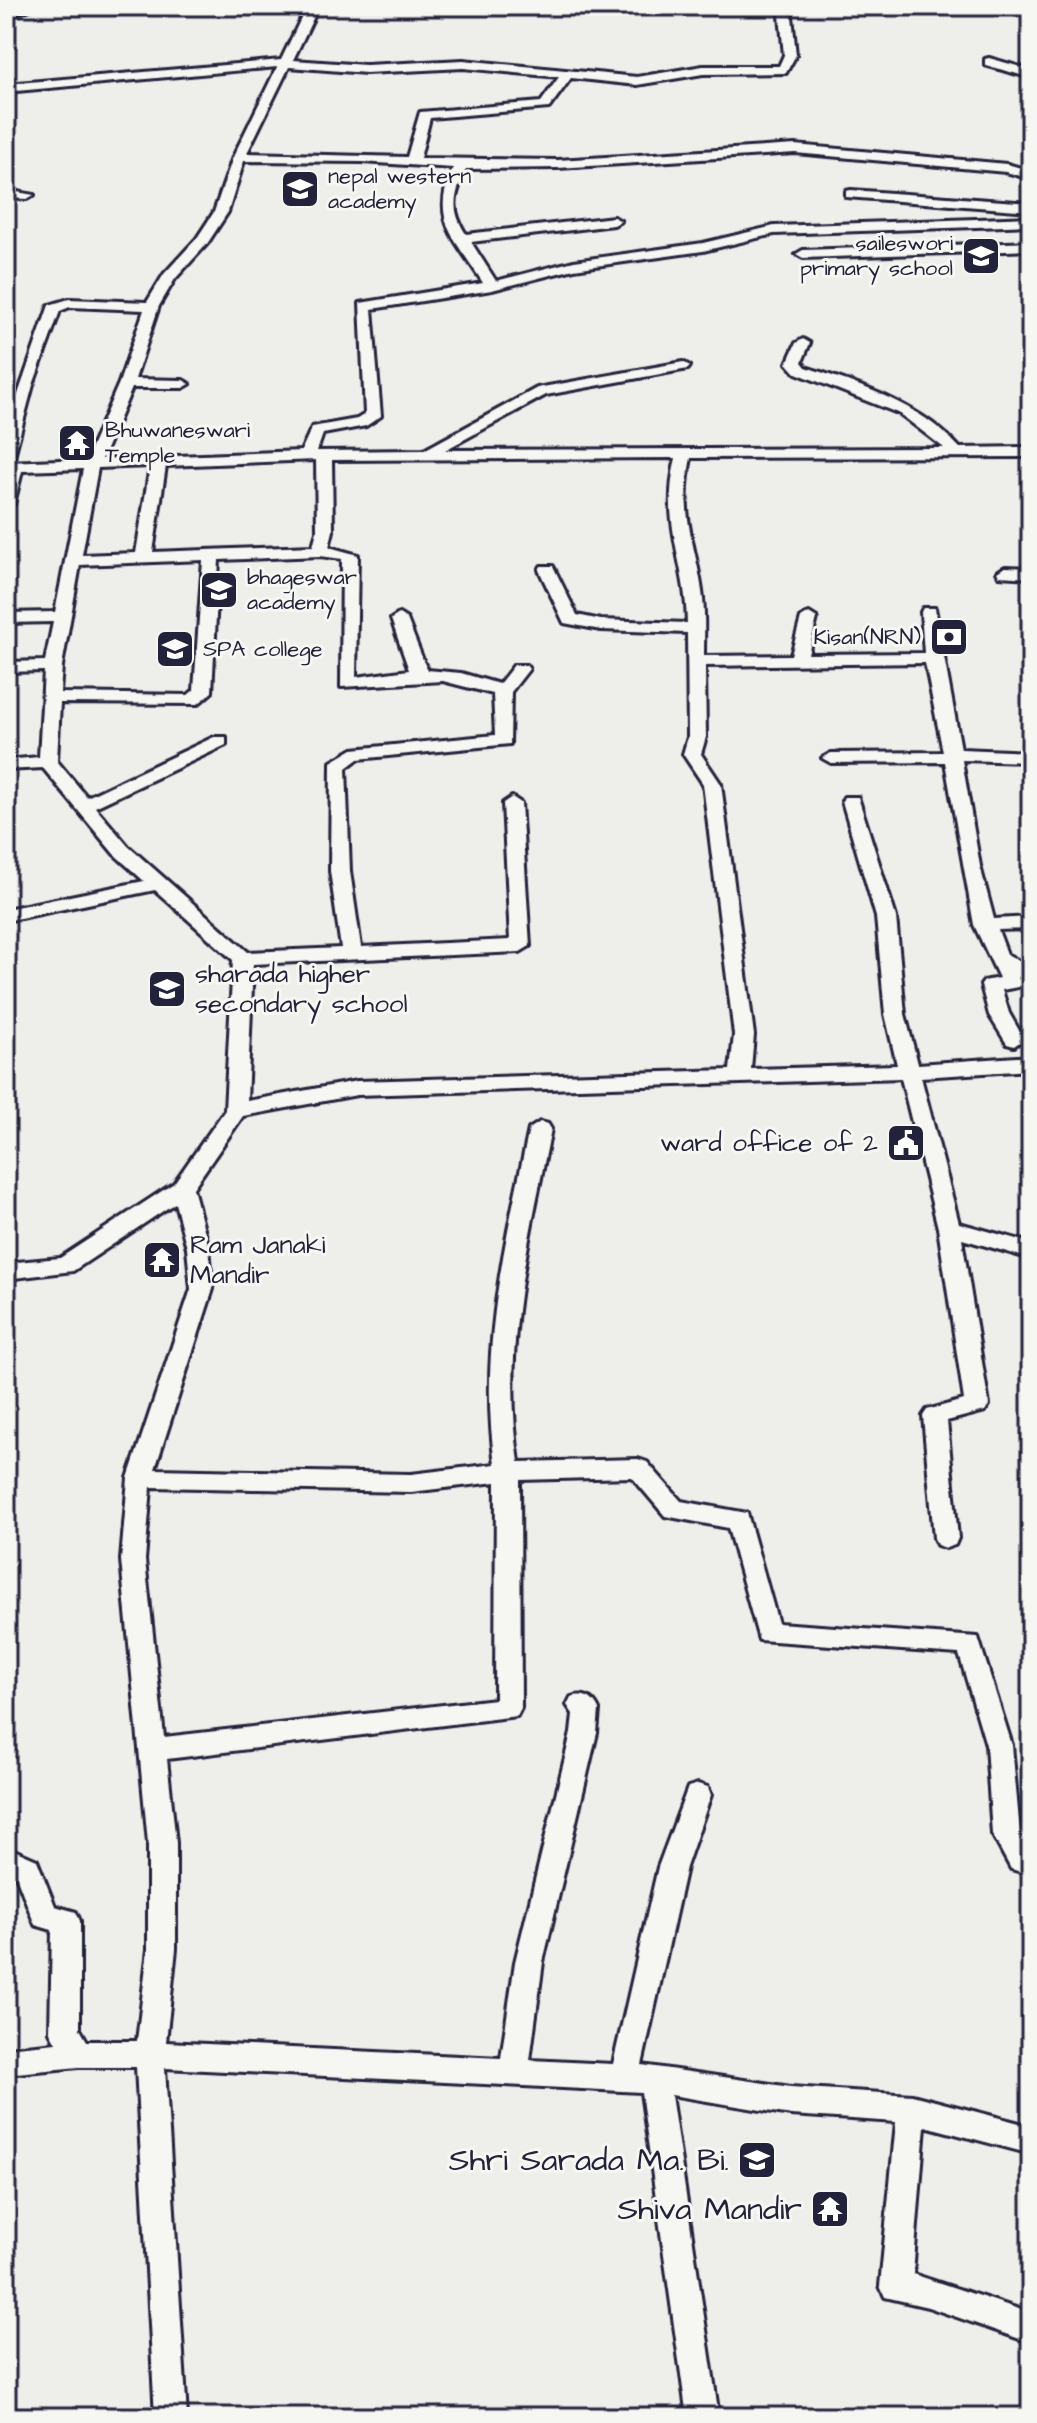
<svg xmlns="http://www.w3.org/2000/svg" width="1037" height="2423" font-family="'Architects Daughter',sans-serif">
	<rect width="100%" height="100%" fill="#eeeeeb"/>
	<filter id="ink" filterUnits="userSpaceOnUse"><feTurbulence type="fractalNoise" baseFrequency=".0125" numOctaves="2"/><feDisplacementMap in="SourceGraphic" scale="16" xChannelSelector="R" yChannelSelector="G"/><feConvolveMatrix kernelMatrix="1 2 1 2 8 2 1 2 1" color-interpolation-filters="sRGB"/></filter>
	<g filter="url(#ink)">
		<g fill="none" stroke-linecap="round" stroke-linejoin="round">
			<defs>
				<path id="street" d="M20,6H38L6,18V10Z
					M307,6H319L293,60L366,65L463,60L637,77L703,66H779L784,55L779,6H791L796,55L786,73L703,74L637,85L571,78L549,108L430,118L420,158L558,160L795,145L1007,164L1031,171V179L1006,172L795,153L558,168L466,169C454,196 450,209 466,234L614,217L621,221L614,225L471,242L496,281L574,261L703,243L774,226L1031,217V225L774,234L703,251L574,269L492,290L372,309L381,416L366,426L323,434L317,451L424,450L537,388L683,362L690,366L688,369L546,395L445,450L944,448L900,414L796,373L787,363L796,343L803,339L810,343L802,362L806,367C862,386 919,403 960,448L1031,447V457L691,458C678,518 697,544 703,599C705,618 704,637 704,656L791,655L801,618L809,613L817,618L808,654L924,653L921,612L923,608H935L961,749L1031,752V762L962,760L980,866L994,919L1031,917V929L998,930L1007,954L1031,968V982L1018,977L1021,983L1018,987L1002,990L1009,1013L1024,1039L1014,1046L1007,1044L989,1015L981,985L984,981L999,978L974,925L945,762L831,763L822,758L831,753L943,752L925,663L705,666L706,737L701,754L721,784L754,1035L751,1069L897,1065L885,1014L876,917L842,801L844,797H858L896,917L905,1014L918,1064L1031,1056V1070L921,1077L959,1223L1031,1243V1259L962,1239L989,1405L985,1411L947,1421L958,1538L955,1545L946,1548L937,1545L934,1538L923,1416L927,1410L964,1400L938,1228L901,1078L357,1095L243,1116L193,1188L209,1248L213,1289L155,1469L411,1474L495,1464C478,1349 506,1240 529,1129L540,1122L548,1124L551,1129C529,1240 501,1349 519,1462L638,1459L647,1462L681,1501L747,1513L778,1623L978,1637L1012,1745L1020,1833L1031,1851V1875L1011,1869L992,1834L986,1745L959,1654L759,1640L728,1528L665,1516L632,1477L520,1480L521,1708L517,1716L167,1759L176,1843V1949L166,2042L501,2058L515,1962L571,1733L573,1714L567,1705L571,1697C584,1693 593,1697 599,1710L597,1733L543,1962L530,2060L613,2064L658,1867L688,1787L698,1784L708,1787L711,1795L686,1867L642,2065L791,2087L912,2095L1031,2126V2154L925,2126L913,2274L1031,2313V2343L928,2307L885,2297L880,2286L896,2122L791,2115L671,2095L719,2417H687L641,2092L165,2068L187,2417H155L136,2067H79L6,2074V2048L56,2043L50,2032L52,1930L35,1925L16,1876L6,1875V1851L14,1850L37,1860L55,1906L76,1912L80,1921V2029L87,2041H137L148,1949V1843L121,1560L128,1478L191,1289L187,1248L175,1203L73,1271L6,1279V1263L60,1258L174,1183L225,1110L233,960L155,890L6,921V909L144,881L114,854L43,768L6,770V760L39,757L44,671L6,672V662L45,661L53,622L6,623V613L55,612L83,469L22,471L14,504L6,509V462L86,459L119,383L144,310L70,307L60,311L33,385L14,456L6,461V429L49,305L69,299L147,302L164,274L197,238L214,212L233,157L277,67L6,92V84L281,60ZM289,67L366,73L463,68L559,77L541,102L420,112L407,157L247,153ZM244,161L362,162L453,168C429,221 456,239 483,283L360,303L365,414L357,419L312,427L301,451L102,459L132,388H183L190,384L183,380L135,379L159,306L175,279L207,244L228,212ZM676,458C660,524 686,560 687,623L601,620L577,615L553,566H541L539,570L564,623L601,630L687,633L688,737L683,754L703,784L734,1035L730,1070L357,1081L247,1101L253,964L520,952L530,946L521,803L512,797L503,803L510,940L361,947L350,871L346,768L358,759L510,744L511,692L529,669L526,665H514L499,684L461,673L427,670L407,619L399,614L391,619L409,670L356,677L358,555L329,547L333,531L332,460ZM316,460L317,531L313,546L153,552L166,466ZM150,466L136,553L82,555L98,468ZM320,556L342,559L341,687L443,681L493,694L495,735L353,749L331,762L330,871L341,948L248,952L128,846L95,807L226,745V737H214L87,797L57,761L60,703L198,704L212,692L219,560ZM203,560L194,690L188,695L60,693L62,666L80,565ZM496,1482L495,1699L164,1737L145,1560L151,1487L411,1492Z
					M989,58L1031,70V78L985,65V59Z
					M6,190L34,195L27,199L6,198Z
					M851,190L1031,203V211L846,197V191Z
					M1031,242V250L803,258L796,254L803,250Z
					M1005,567L1031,568V578L999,576L997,572Z"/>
			</defs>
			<use href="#street" stroke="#22223b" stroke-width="6"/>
			<use href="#street" fill="#f6f6f2" fill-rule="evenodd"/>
		</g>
	</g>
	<defs>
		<symbol id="university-square" viewBox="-11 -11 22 22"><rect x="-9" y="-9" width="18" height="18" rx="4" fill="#22223b" stroke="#f6f6f2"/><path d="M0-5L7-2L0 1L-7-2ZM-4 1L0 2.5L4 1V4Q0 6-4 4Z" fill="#fff"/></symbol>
		<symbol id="school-square" viewBox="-11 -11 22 22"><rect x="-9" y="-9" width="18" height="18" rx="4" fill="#22223b" stroke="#f6f6f2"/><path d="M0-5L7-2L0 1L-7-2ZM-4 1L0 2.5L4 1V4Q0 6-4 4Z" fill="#fff"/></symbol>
		<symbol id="temple-square" viewBox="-11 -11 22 22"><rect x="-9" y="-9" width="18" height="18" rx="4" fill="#22223b" stroke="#f6f6f2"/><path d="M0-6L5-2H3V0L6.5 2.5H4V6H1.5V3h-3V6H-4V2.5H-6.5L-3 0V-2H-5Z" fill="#fff"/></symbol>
		<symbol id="bank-square" viewBox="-11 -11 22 22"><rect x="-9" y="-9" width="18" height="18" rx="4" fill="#22223b" stroke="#f6f6f2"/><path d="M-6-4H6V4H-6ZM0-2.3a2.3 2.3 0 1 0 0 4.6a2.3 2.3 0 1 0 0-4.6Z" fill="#fff"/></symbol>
		<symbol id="civic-square" viewBox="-11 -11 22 22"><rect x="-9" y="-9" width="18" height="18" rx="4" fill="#22223b" stroke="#f6f6f2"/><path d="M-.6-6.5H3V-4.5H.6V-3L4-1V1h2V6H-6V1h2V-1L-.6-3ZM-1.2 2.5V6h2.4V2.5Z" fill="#fff"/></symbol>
	</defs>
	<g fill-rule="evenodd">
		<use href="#university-square" x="278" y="167" width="44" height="44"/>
		<use href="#school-square" x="959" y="234" width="44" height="44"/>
		<use href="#temple-square" x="55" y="421" width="44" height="44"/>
		<use href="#university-square" x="197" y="568" width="44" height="44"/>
		<use href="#bank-square" x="927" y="615" width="44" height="44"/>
		<use href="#university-square" x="153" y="627" width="44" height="44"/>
		<use href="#university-square" x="145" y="967" width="44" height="44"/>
		<use href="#civic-square" x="884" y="1121" width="44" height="44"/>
		<use href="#temple-square" x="140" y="1238" width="44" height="44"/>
		<use href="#school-square" x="735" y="2138" width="44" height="44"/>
		<use href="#temple-square" x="808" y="2187" width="44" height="44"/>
	</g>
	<g text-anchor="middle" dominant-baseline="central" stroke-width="6" stroke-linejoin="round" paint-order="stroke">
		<g font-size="22" fill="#22223b" stroke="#f6f6f2" text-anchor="start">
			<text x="328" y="176">nepal western<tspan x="328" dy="25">academy</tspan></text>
			<text x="953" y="243" text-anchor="end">saileswori<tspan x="953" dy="25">primary school</tspan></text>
			<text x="105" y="430">Bhuwaneswari<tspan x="105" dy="25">Temple</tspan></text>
			<text x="247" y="577">bhageswar<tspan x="247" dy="25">academy</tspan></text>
			<text x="921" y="637" text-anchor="end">Kisan(NRN)</text>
			<text x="203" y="649">SPA college</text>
		</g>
		<g font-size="26" fill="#22223b" stroke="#f6f6f2" text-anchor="start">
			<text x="195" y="974">sharada higher<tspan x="195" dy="30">secondary school</tspan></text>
			<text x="878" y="1143" text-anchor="end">ward office of 2</text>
			<text x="190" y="1245">Ram Janaki<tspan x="190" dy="30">Mandir</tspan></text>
		</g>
		<g font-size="32" fill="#22223b" stroke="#f6f6f2" text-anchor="end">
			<text x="729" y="2160">Shri Sarada Ma. Bi.</text>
			<text x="802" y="2209">Shiva Mandir</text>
		</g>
	</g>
	<rect width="1037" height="2423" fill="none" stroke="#f6f6f2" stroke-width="32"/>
	<rect x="16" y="16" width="1005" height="2391" fill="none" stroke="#22223b" stroke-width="3" filter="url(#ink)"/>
</svg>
